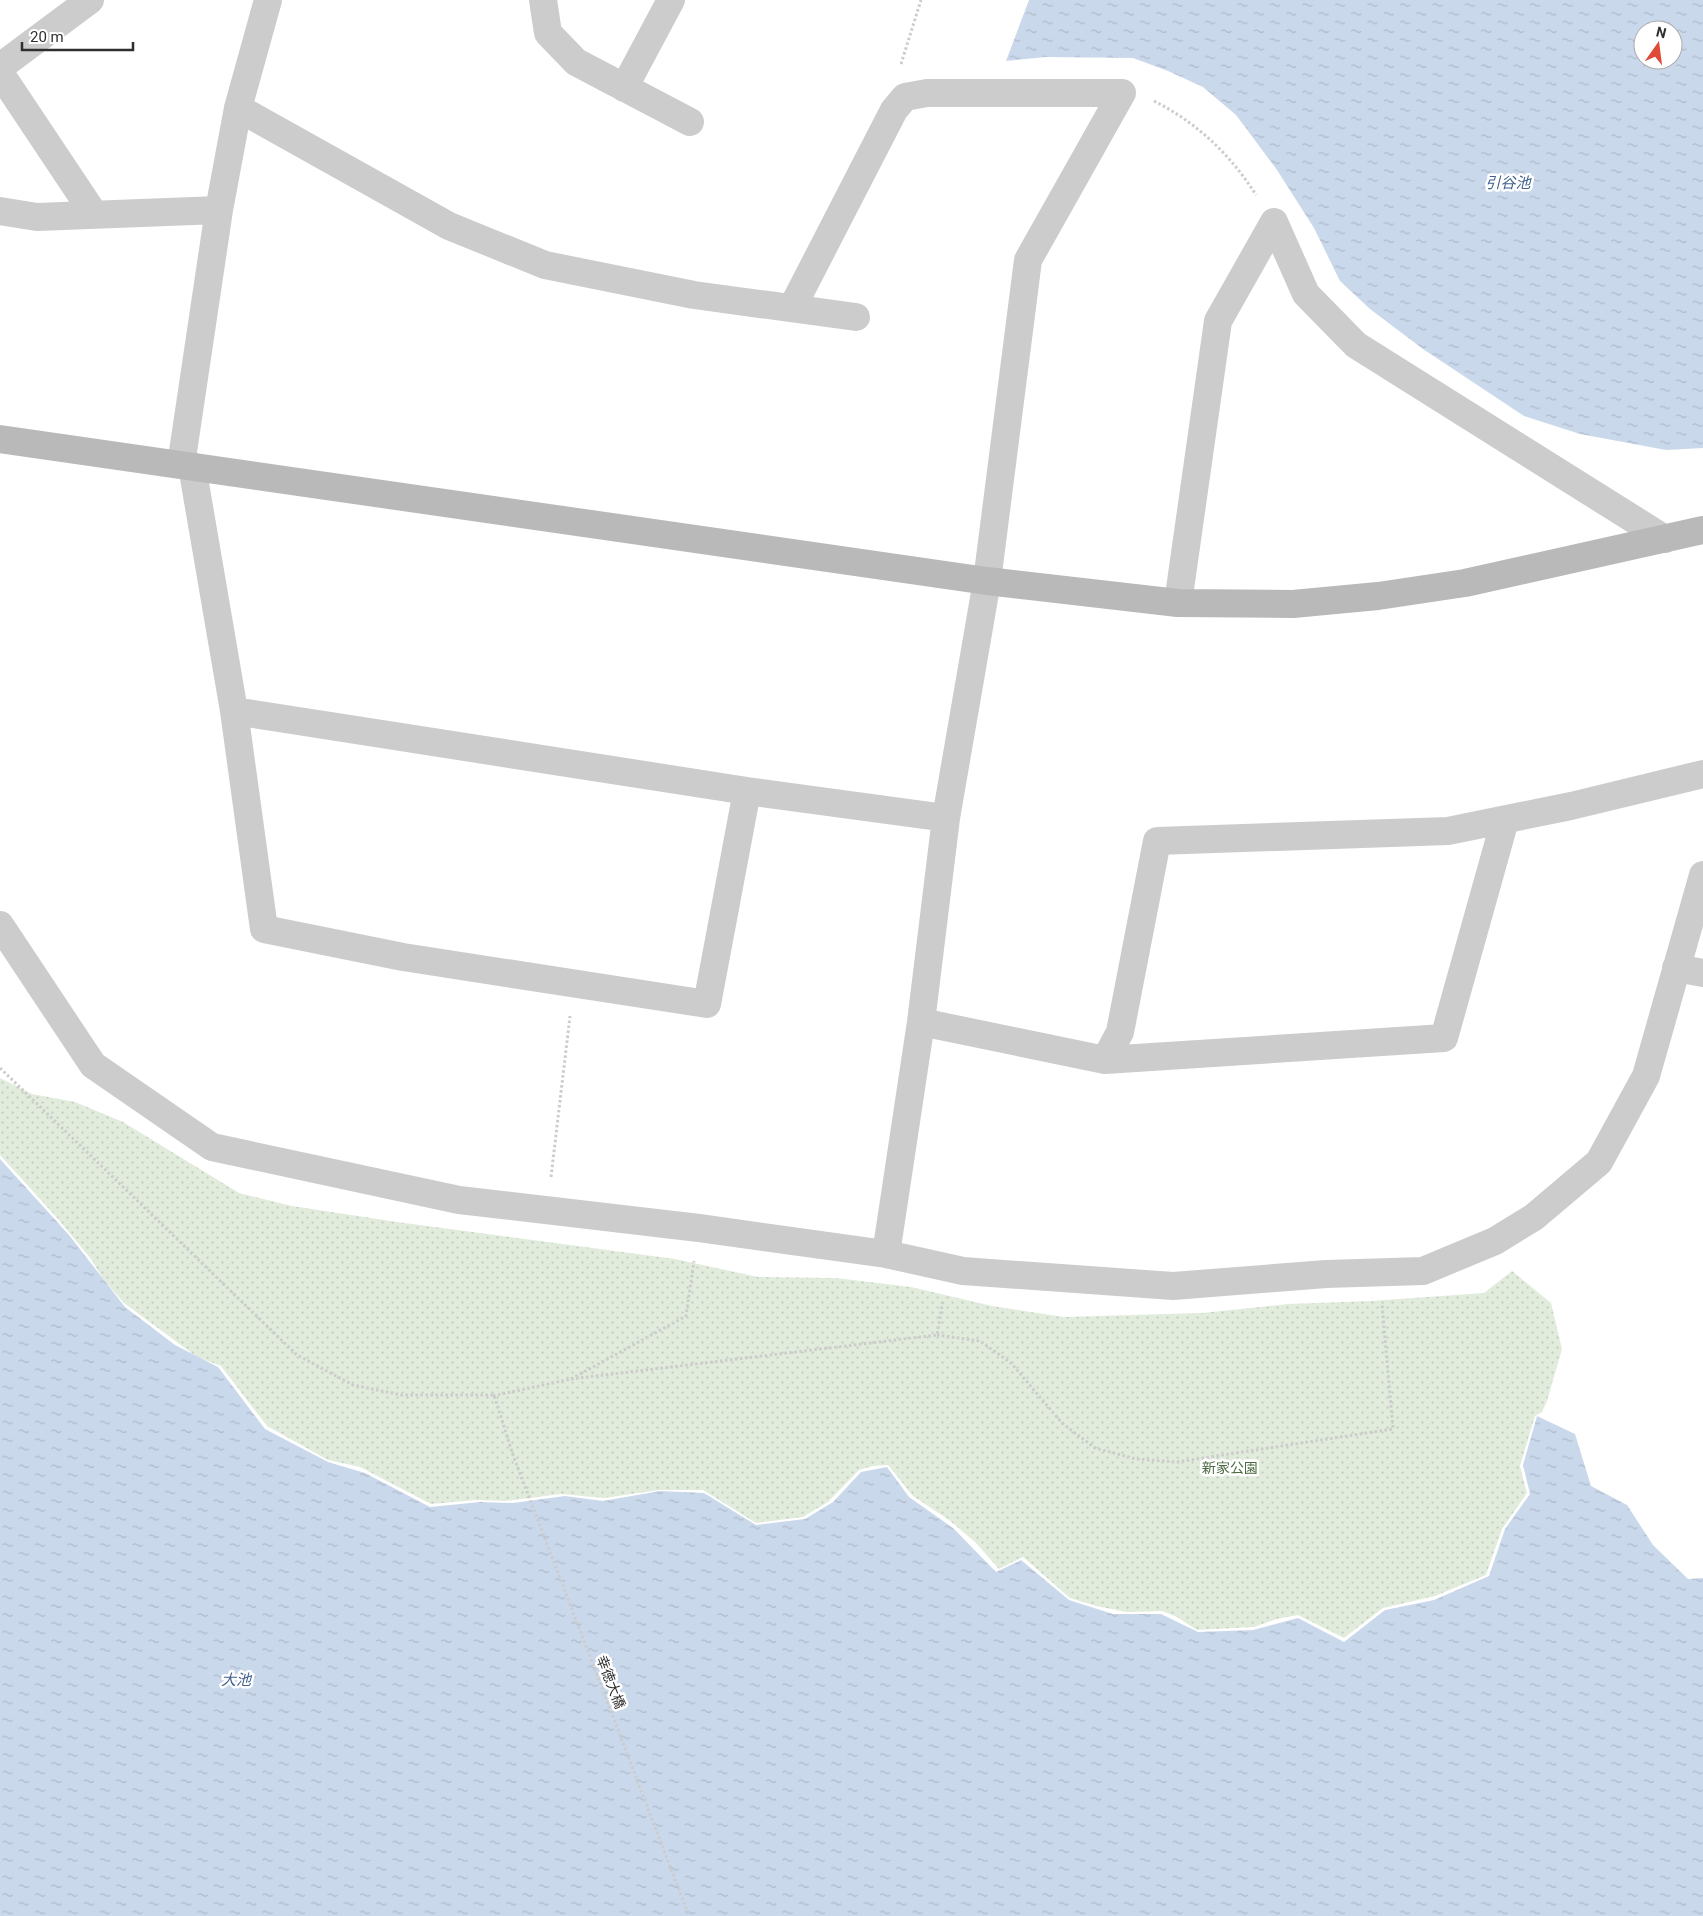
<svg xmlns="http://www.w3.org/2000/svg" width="1703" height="1916" font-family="Roboto,'Noto Sans JP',sans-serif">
	<defs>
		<pattern id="park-dots" width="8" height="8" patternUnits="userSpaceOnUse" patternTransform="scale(1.25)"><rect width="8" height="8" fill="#e2ecdd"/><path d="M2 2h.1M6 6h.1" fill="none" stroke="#c2cbbe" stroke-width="1.8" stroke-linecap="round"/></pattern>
		<pattern id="water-ripples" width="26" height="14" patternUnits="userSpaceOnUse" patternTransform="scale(1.25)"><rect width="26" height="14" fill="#cad8eb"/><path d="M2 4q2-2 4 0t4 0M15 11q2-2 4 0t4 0" fill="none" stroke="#aebaca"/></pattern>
	</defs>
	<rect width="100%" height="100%" fill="#fff"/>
	<path fill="url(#park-dots)" d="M0,1078L32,1094L75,1102L123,1122L239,1193L292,1206L397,1222L675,1259L758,1277L836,1278L911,1287L992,1306L1064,1317L1202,1313L1288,1304L1371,1301L1484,1293L1512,1271L1551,1303L1562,1349L1547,1401L1542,1412L1535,1416L1520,1466L1527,1493L1502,1529L1486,1575L1435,1596L1383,1608L1344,1638L1298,1615L1277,1619L1254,1627L1197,1630L1177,1617L1162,1611L1127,1612L1096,1606L1070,1598L1023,1557L999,1569L975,1542L949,1520L913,1496L888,1465L873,1466L859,1470L828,1502L803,1517L756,1523L703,1490H659L604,1498L561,1494L505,1501L476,1500L431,1504L360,1467L328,1460L267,1426L221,1366L197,1357L124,1303L103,1279L91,1259L58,1219L0,1155Z"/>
	<path fill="url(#water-ripples)" fill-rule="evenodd" d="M1029,0H1703V448L1666,450L1580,434L1524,416L1423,349L1370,309L1340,281L1314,228L1277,170L1236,115L1203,87L1168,71L1133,58L1046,57L1006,61ZM1643,30H1673V60H1643Z
		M0,1159L69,1235L125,1307L175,1345L218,1367L265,1429L328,1462L365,1473L430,1507L480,1502L513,1503L565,1496L603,1501L660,1491L704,1493L756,1525L805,1519L833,1502L861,1472L887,1467L909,1497L953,1528L996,1572L1021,1560L1069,1600L1113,1614H1161L1198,1632L1253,1630L1298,1618L1344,1642L1385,1610L1434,1600L1489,1576L1505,1529L1530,1494L1523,1465L1537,1416L1575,1434L1591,1486L1627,1505L1653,1545L1688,1579L1703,1578V1916H0Z"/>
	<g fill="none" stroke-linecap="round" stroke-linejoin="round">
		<path stroke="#ccc" stroke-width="3" stroke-dasharray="2.5 2.5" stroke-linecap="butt" d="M901,64L921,0
			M1154,101C1196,122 1231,155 1256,195
			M0,1068L297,1355L353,1385L402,1395H494L513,1455L689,1916
			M551,1177L570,1016
			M937,1335L980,1341L1011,1363L1062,1423L1095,1448L1136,1459L1177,1462L1393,1429L1382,1304
			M571,1379L937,1335L943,1300
			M493,1396L571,1379L686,1316L694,1261"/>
		<path stroke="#ccc" stroke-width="28" d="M543,0L548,33L576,62L690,122
			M0,67L90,0
			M0,73L94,214
			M624,88L671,0
			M238,108L449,226L545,265L694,295L856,317
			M0,211L37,217L219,210
			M1274,222L1306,294L1356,345L1665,539
			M792,308L894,110L905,97L927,93H1122L1028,260L987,581L946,818L921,1022L886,1254
			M181,465L219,210L238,108L268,0
			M192,466L234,711L264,929L403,957L707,1004L747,791L946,818
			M1178,603L1218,321L1274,222
			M234,711L747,791
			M0,925L93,1065L212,1147L459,1200L699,1228L886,1254L963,1271L1173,1286L1326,1274L1423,1271L1495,1241L1534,1217L1599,1162L1646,1076L1703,875
			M1676,968L1703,973
			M921,1022L1105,1060L1120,1032L1157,841L1448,831L1571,806L1703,774
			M1105,1060L1444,1038L1505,820"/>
		<path stroke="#b9b9b9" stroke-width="28" d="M0,439L987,581L1178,603L1293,604L1378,596L1465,583L1703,530"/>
	</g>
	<g text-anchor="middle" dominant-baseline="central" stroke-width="5" stroke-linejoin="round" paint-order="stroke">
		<g font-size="14" fill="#4a693e" stroke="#fff">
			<text x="1230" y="1468">新家公園</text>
		</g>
		<g font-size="14" fill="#2f2f2f" stroke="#fff">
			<text transform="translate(611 1682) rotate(69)">幸徳大橋</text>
		</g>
		<g font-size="15" font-style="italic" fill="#40618e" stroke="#fff">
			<text x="1508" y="183">引谷池</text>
			<text x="236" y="1680">大池</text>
		</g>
	</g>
	<g transform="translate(1658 45) rotate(14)"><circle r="24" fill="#ffffff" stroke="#acacac"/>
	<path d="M0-4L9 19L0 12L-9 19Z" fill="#de4c39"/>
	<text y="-8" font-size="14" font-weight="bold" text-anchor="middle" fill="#2f2f2f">N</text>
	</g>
	<path d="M22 42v8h111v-8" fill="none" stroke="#2f2f2f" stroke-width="2.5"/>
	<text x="30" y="42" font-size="15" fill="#2f2f2f" stroke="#ffffff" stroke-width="4" paint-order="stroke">20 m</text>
</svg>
